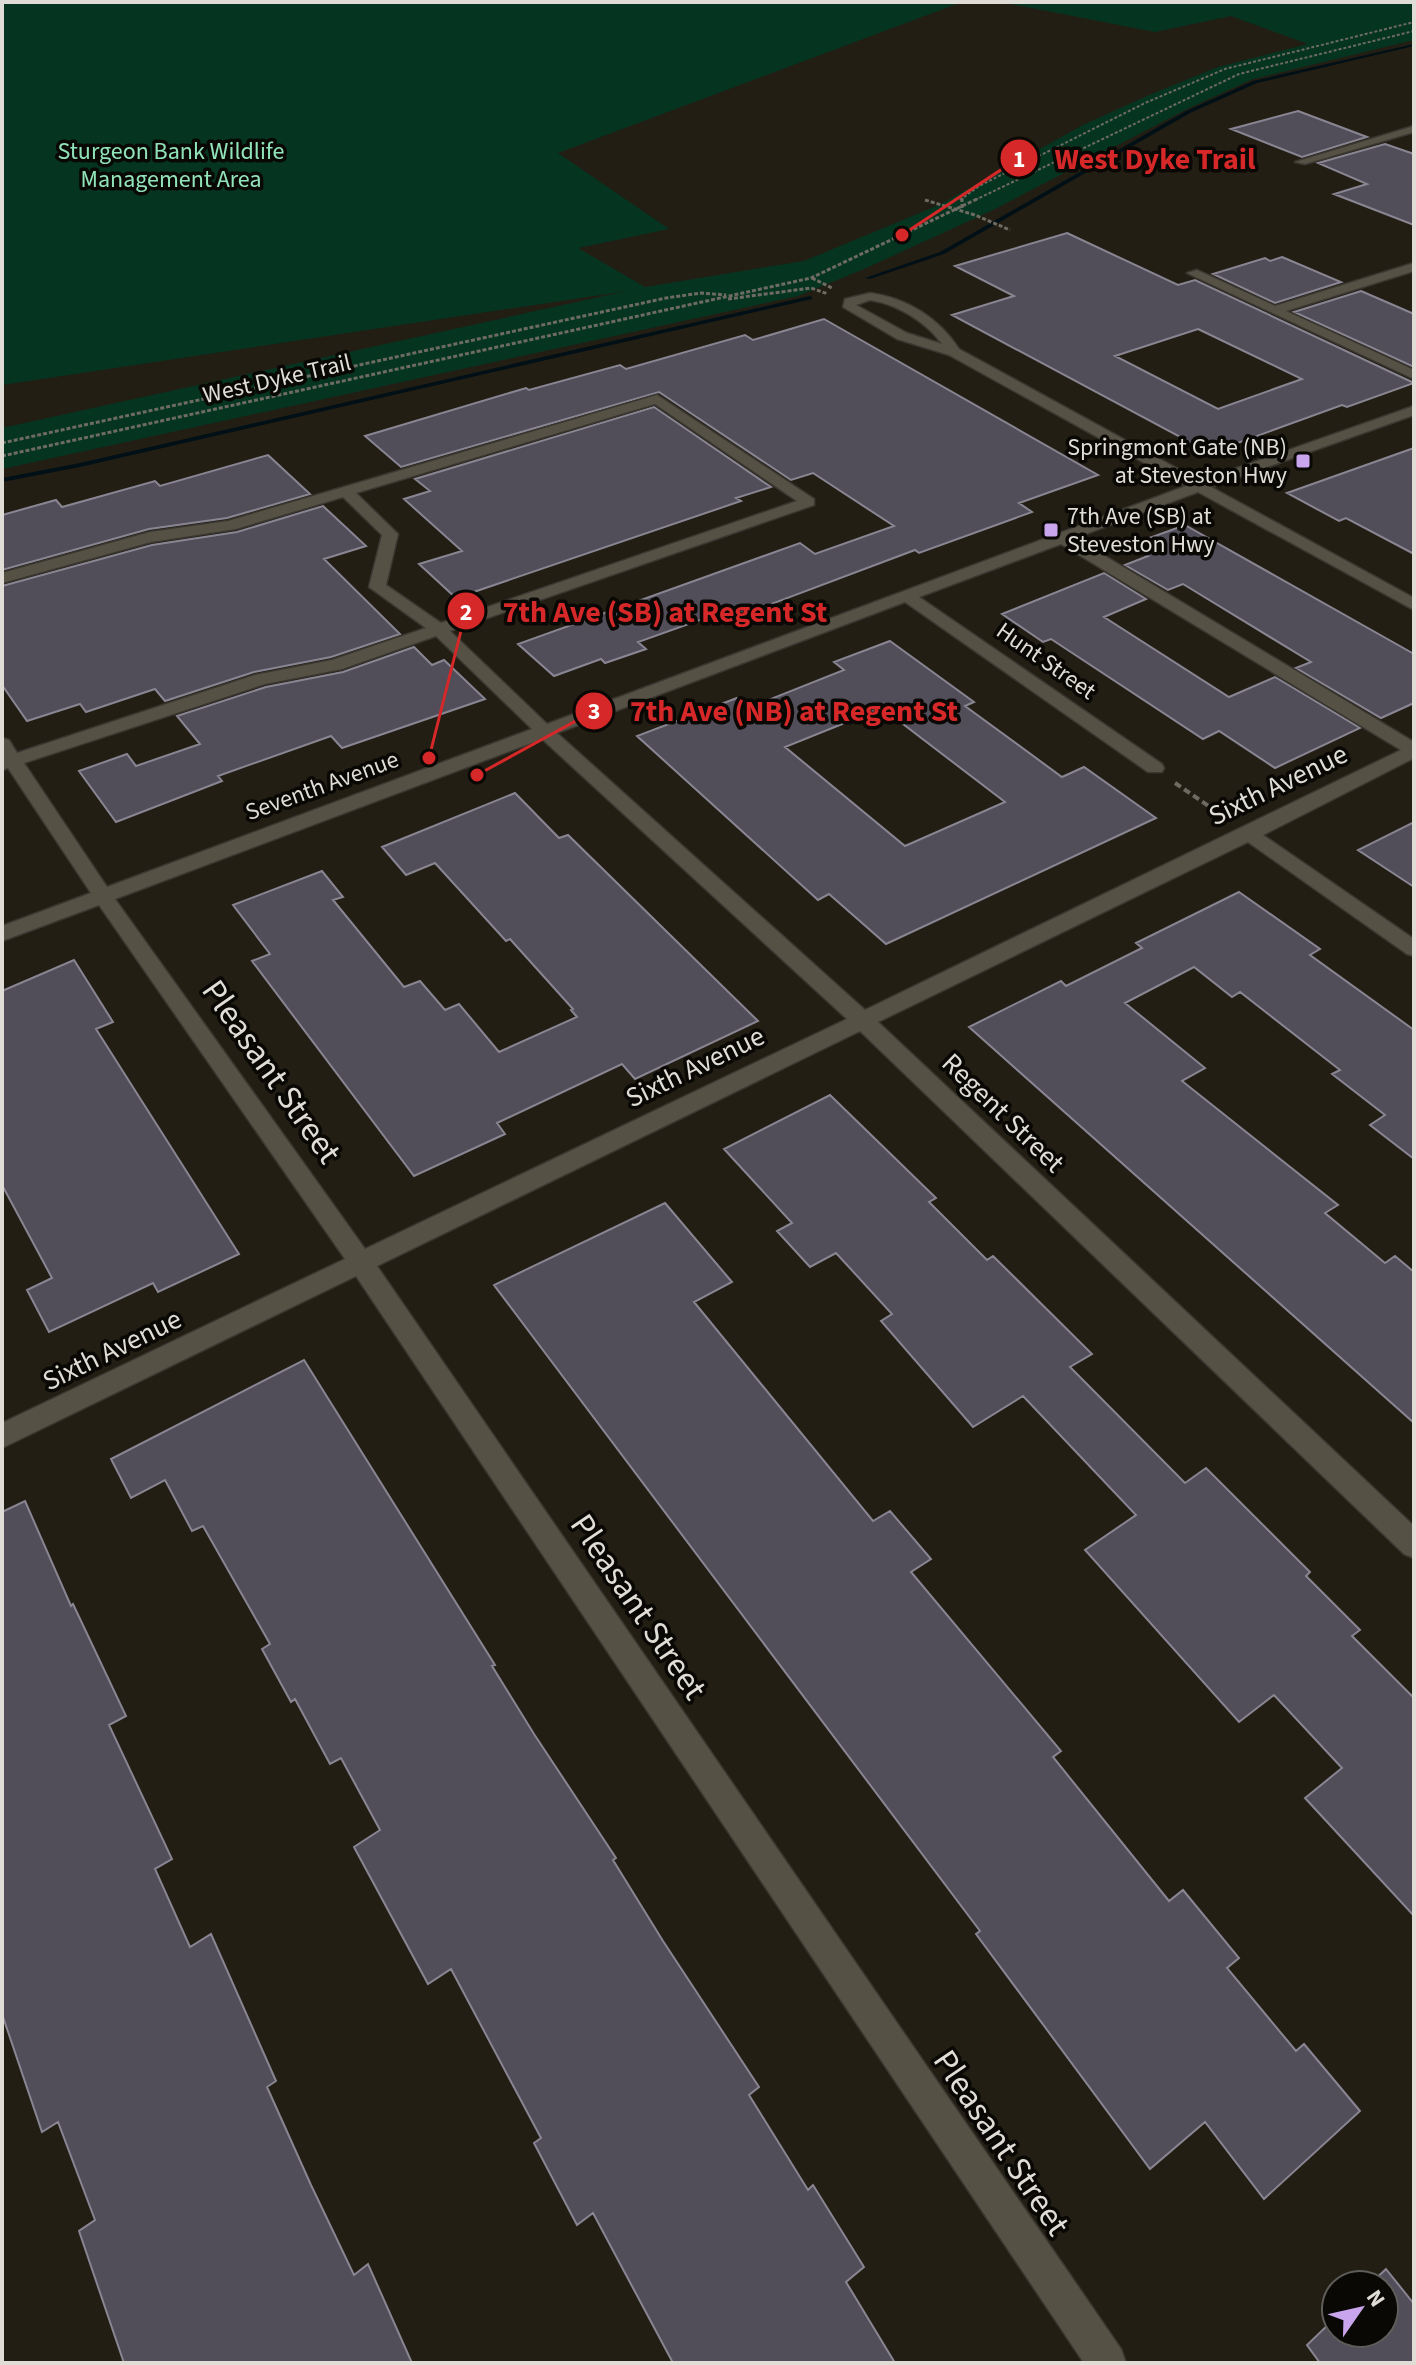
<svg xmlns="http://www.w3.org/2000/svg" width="1416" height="2365" font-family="'Source Sans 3',sans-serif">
	<rect width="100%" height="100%" fill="#221e14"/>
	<path fill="#053521" d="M2,2H962L558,153L669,229L578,248L645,287L804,261L939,205L1083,125L1147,96L1218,67L1308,44L1231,16L1155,32L1000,2H1414V40L1253,79L1189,108L993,210L864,269L798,296L2,469V428L627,291L2,385Z"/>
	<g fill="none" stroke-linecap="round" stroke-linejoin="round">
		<path fill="#011016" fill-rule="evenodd" d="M1414,44V46L1257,83L1190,113L944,254L870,279L865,278L940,252L1186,111L1253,81Z
			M810,296L812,297V299L80,467L2,482V478L80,463Z"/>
	</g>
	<path fill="#514e59" stroke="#898592" stroke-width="2" fill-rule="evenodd" d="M1298,111L1367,137L1302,157L1231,129Z
		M1385,144L1414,154V225L1334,194L1367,184L1318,163Z
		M1067,233L1178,285L1195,280L1414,383L1347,407L1342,405L1210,453L952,315L1014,296L955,266ZM1198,329L1302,379L1218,409L1115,356Z
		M1282,257L1341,282L1275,303L1213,274L1265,258L1270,261Z
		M1361,291L1414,314V367L1294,312Z
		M824,319L1098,475L1019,503L1032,512L919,553L915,550L734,618L725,611L638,642L646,649L605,663L601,659L554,676L518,644L800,543L815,554L894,526L813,473L791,480L659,392L401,467L365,436L526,388L529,390L620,365L626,369L745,335L753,340Z
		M654,407L771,487L736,498L741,501L456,598L419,564L462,551L404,499L430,491L415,479Z
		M1414,448V554L1346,518L1339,521L1287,493Z
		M268,455L310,494L227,518L149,529L2,570V515L56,500L62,507L155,481L160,486Z
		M323,506L366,546L324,559L400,634L331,657L254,672L165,701L155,689L86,712L80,704L27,721L2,685V586L152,545L237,532Z
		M1185,525L1414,654V703L1381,718L1296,668L1311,662L1183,584L1168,590L1125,565L1148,556L1130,545Z
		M1104,573L1146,599L1104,617L1229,697L1275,677L1360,728L1275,768L1219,731L1203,739L1051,639L1043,642L1002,614Z
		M890,641L974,702L965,706L1062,777L1084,767L1156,818L886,944L829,894L818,900L637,736L737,698L748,708L844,670L834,662ZM882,708L1005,802L905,846L785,747Z
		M414,647L432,665L444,660L485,699L342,748L331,736L218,776L222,781L116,822L79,771L127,754L136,766L200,744L177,716L266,687L343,672Z
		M515,793L559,838L568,835L758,1021L635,1079L622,1064L497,1123L505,1134L414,1176L252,961L270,954L233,905L322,871L343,897L333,900L404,987L420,981L445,1010L459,1004L499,1052L577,1017L571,1010L573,1009L510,939L506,941L435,863L406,875L382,847Z
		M1414,822V887L1358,850Z
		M1239,892L1320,949L1310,955L1414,1030V1159L1370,1125L1385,1115L1332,1074L1340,1070L1240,992L1232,997L1194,967L1125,1003L1205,1068L1182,1081L1338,1205L1325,1213L1385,1263L1395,1256L1414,1272V1423L969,1027L1061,981L1066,986L1142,948L1136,943Z
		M74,960L113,1022L96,1029L239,1254L158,1292L153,1283L49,1332L27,1290L52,1278L2,1185V991Z
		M830,1095L936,1198L929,1202L987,1260L993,1256L1092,1354L1070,1367L1185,1483L1206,1468L1310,1572L1306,1576L1360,1630L1352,1636L1414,1698V1916L1305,1798L1342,1768L1274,1695L1239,1722L1085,1550L1136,1515L1023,1396L973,1427L881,1321L892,1314L836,1253L810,1267L777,1231L792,1223L724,1149Z
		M665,1203L732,1282L694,1302L873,1521L890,1511L931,1559L911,1572L1061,1751L1053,1757L1169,1901L1183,1890L1239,1958L1227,1968L1296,2051L1304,2044L1360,2111L1264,2199L1205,2122L1150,2169L976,1934L980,1931L494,1285Z
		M304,1360L495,1665L492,1666L534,1734L616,1858L613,1860L663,1941L759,2087L749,2095L808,2190L813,2185L864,2267L846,2282L895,2363H673L593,2213L577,2225L534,2143L541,2138L451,1969L428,1984L354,1847L380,1830L341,1758L330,1764L295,1699L291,1702L262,1649L270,1644L203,1526L192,1531L165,1480L131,1498L111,1459Z
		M25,1501L71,1606L73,1604L126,1716L109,1725L172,1859L155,1869L190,1947L211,1934L276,2081L267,2087L311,2185L354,2275L368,2264L412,2363H124L79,2231L95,2220L58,2122L42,2132L2,2014V1512Z
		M1386,2269L1414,2304V2363H1320L1307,2345L1336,2317V2333H1384V2285H1369Z"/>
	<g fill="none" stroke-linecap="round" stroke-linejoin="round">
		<defs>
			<path id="minor" d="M1414,126V132L1305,164L1295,162Z
				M1414,263V271L1286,311L1414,370V379L1187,273L1197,270L1275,306Z
				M870,293C907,298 939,318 959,349L1200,481L1414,406V415L1211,487L1414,598V610L1198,492L1075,538L1414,742V758L1263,835L1414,939V956L1407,954L1248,842L878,1022L1414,1526V1558L1404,1554L860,1031L377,1266L1121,2349L1126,2363H1084L356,1276L2,1448V1423L345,1259L99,905L2,941V926L91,893L8,768L2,770V738L9,740L17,753L255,675L332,660L426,628L369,587L382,535L343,497L236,529L151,542L2,583V573L150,532L228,521L657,395L814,499V505L450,631L547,724L1186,486L949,355L897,339L843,307L845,299ZM870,300C897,304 926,322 942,344L907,333L856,305ZM655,404L797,501L441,623L386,585L398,534L356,493ZM1061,544L1401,750L865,1010L557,733L905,602L1148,772H1162L1164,768L1162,764L919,597ZM436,636L532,729L107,887L24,763L265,684L342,669ZM542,739L847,1019L365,1249L115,899Z"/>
		</defs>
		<use href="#minor" stroke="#3a3731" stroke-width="3"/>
		<path stroke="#6e6b62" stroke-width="2" stroke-dasharray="3 2" stroke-linecap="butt" d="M960,200L979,186L1145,103L1225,69L1414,22
			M975,200L1239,74L1414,31"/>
		<path stroke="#6e6b62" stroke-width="3" stroke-dasharray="4 2" stroke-linecap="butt" d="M962,198V208
			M925,200L975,215L1010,230
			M812,278L832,288
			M728,299L811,288L828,294
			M2,443L666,298L701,293L726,295
			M2,456L811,278L979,198"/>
		<path stroke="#6e6b62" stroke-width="4" stroke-dasharray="7 4" stroke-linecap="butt" d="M1175,783L1223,816"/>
		<use href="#minor" fill="#555145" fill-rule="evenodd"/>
	</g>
	<g fill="#c9a5ee" stroke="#0a0805" stroke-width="3">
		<rect x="1295" y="453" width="16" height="16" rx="4"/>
		<rect x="1043" y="522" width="16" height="16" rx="4"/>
	</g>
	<g text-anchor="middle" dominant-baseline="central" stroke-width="7" stroke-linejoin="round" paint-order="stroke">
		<g font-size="24" fill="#91e3b9" stroke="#0a0805">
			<text x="171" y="151">Sturgeon Bank Wildlife<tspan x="171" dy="28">Management Area</tspan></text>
		</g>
		<g font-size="24" fill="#dfddd6" stroke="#0a0805">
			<text transform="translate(277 379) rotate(-13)">West Dyke Trail</text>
			<text transform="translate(1046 661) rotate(35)">Hunt Street</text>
			<text transform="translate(322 786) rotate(-20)">Seventh Avenue</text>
		</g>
		<g font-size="24" fill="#dfddd6" stroke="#0a0805" text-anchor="end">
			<text x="1287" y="447">Springmont Gate (NB)<tspan x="1287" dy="28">at Steveston Hwy</tspan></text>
			<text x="1067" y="516" text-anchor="start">7th Ave (SB) at<tspan x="1067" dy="28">Steveston Hwy</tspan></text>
		</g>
		<g font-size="28" fill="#dfddd6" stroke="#0a0805">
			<text transform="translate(1278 785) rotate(-26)">Sixth Avenue</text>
			<text transform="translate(695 1067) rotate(-26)">Sixth Avenue</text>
			<text transform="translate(1003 1113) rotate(44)">Regent Street</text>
			<text transform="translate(112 1350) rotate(-26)">Sixth Avenue</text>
		</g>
		<g font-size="34" fill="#dfddd6" stroke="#0a0805">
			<text transform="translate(271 1072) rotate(55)">Pleasant Street</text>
			<text transform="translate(638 1607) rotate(56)">Pleasant Street</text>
			<text transform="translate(1001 2143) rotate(56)">Pleasant Street</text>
		</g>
	</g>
	<path fill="none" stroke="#d62828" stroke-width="3" d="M902 235L1019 158M429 758L466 611M477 775L594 711"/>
	<g fill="#d62828" stroke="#0a0805" stroke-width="3">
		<circle cx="902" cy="235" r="8"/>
		<circle cx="429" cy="758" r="8"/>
		<circle cx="477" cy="775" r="8"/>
		<circle cx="1019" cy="158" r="20"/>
		<circle cx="466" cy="611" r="20"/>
		<circle cx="594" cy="711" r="20"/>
	</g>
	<g font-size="24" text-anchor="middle" font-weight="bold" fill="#fff">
		<text x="1019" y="167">1</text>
		<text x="466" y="620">2</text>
		<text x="594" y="719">3</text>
	</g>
	<g font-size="30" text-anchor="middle" font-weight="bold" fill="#d62828" stroke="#0a0805" stroke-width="7" stroke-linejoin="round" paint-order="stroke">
		<text x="1155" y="169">West Dyke Trail</text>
		<text x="665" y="622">7th Ave (SB) at Regent St</text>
		<text x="794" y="721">7th Ave (NB) at Regent St</text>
	</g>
	<rect width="1416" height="2365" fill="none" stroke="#dfddd6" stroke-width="8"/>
	<g transform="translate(1360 2309) rotate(56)"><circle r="38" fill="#0a0805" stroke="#5f5d59" stroke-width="2"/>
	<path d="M0-6L14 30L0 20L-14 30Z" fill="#c9a5ee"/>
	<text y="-12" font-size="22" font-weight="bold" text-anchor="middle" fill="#dfddd6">N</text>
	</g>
</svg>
